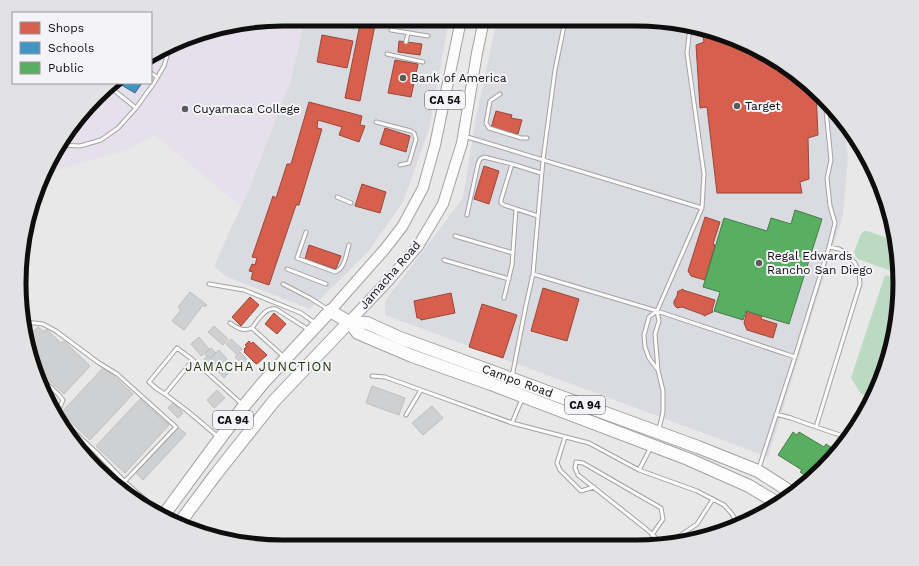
<svg xmlns="http://www.w3.org/2000/svg" width="919" height="566" font-family="'Work Sans',sans-serif">
	<rect width="100%" height="100%" fill="#e8e8e9"/>
	<path fill="#dadbe1" d="M305,19L449,20L429,129L403,202L368,252L310,309L225,276L214,266L249,189L291,79Z
		M497,20L670,21L737,39L797,73L834,109L842,119L848,157L843,215L768,457L385,315V301L463,198L476,117Z"/>
	<path fill="#e5e0ec" d="M283,19H305L291,79L249,189L241,207L155,135L126,150L46,173L64,136L113,83H151V58L198,33Z"/>
	<path fill="#bbdac1" d="M864,231H867L896,241L898,248L899,274L858,259L855,255L854,252L861,234Z
		M885,275L899,279V300L891,351L873,398L861,394L851,378Z"/>
	<path fill="#d6604d" stroke="#9a473a" d="M361,19L376,20L360,101L345,98Z
		M402,20H424L422,27L401,24Z
		M702,30L733,38V43L742,42L797,73L816,91L818,135L808,138L809,179L800,182L802,193H717L707,107L700,108L696,45L704,42Z
		M322,35L353,41L347,68L317,62Z
		M399,41L422,44L420,55L398,52Z
		M395,60L418,64L411,97L388,93Z
		M309,102L362,116L360,125L365,126L359,142L339,135L342,127L318,120L317,128L322,129L299,205H296L269,285L251,279L253,272L249,271L252,264L255,265L257,258L252,257L273,196L276,198L287,164H291Z
		M496,111L512,115L511,118L522,120L518,134L491,128Z
		M385,128L410,136L406,152L380,144Z
		M484,166L499,171L489,204L474,199Z
		M362,184L386,192L380,213L355,206Z
		M705,217L720,222L713,244L715,245L705,280L691,276L688,271Z
		M309,245L341,256L336,269L305,259Z
		M543,288L579,299L567,341L531,331Z
		M683,289V290L715,300L712,310L713,312L704,316V315L682,307L677,308L675,306L674,304V301L676,298L678,293L677,292Z
		M451,293L455,313L421,320L420,318H417L414,301Z
		M250,297L259,305L241,326L232,317Z
		M482,304L517,315L503,358L469,347Z
		M747,311L762,316L761,319L777,324L773,338L747,330L744,323Z
		M274,313L286,324L277,334L265,324Z
		M249,341L251,344L253,342L267,355L257,364L255,363L244,352L245,351L244,349L247,346L245,345Z"/>
	<path fill="#4393c3" stroke="#336b8d" d="M118,83H142L135,93Z"/>
	<path fill="#5aae61" stroke="#437e48" d="M795,210L822,219L789,324L746,311L743,320L714,311L720,292L703,287L724,218L767,231L771,218L791,224Z
		M793,432L797,435L799,432L824,447L826,444L835,450L833,454L835,455L812,480L800,472L802,470L778,455Z"/>
	<path fill="#cfd0d1" stroke="#bfbfc0" d="M190,292L207,305L205,307L203,305L184,330L172,321L181,310L178,307Z
		M26,324L34,331L38,327L44,332L46,329L61,343L64,341L90,366L64,394L33,365Z
		M214,326L228,339L223,345L208,332Z
		M199,337L209,349L201,356L191,344Z
		M231,339L242,349L236,354L226,344Z
		M211,348L216,353L210,358L208,356L207,357L205,354Z
		M219,350L227,359L214,370L204,359L208,356L210,358Z
		M240,352L247,359L242,364L235,357Z
		M221,364L229,372L224,378L216,369Z
		M104,367L133,394L90,440L61,413Z
		M372,386L405,398L399,415L366,403Z
		M217,390L225,398L214,408L207,400Z
		M140,399L169,425L125,473L96,446Z
		M173,403L183,413L178,418L168,408Z
		M432,406L443,418L423,435L412,423Z
		M178,427L186,434L143,480L135,472Z"/>
	<g fill="none" stroke-linecap="round" stroke-linejoin="round">
		<defs>
			<path id="lane" d="M317,19L353,26
				M391,30L428,36
				M406,42L408,33
				M387,54L423,62
				M151,73L157,77
				M110,87L136,108
				M500,94L490,101L486,123L489,128L521,138H527
				M376,122L411,131L414,133L416,139L409,163L400,165
				M464,136L702,208
				M59,145L80,146L101,140L118,128L136,108L154,83L164,66L169,49
				M337,197L351,203
				M467,215L478,164L480,159L484,157L512,164
				M538,216L504,205L501,203V200L512,164L541,173
				M306,232L297,258L335,272C345,269 346,254 349,245
				M455,236L513,253
				M444,260L509,279
				M287,269L326,284
				M533,274L657,311L795,357
				M209,284L244,290L301,313L315,323
				M283,284L310,298L329,310
				M504,298L512,265L516,209
				M657,311L659,321L655,334L658,370L663,391V412L659,429
				M25,322L43,324L56,331L99,363L117,374L176,427L125,481
				M230,323C238,328 243,332 252,328
				M283,356L252,328C258,320 265,307 276,309L309,330
				M658,370L649,358L645,347L644,335L649,317L657,311L702,208L704,174L687,53L690,27
				M35,372L58,394L63,400L57,414L59,418L96,452L127,484L162,514
				M372,376L385,377L421,390
				M512,377L526,305L533,274L543,160L555,70L565,21
				M165,394L157,389L149,382L177,348L193,360
				M522,399L512,423L589,443L639,470
				M776,414L791,418L816,427L860,284L859,272L855,263L846,253L839,249L829,247
				M406,415L421,390L512,423
				M816,427L849,438
				M217,436L190,413L165,394L193,360L242,404
				M565,437L557,463L560,470L581,491L594,487
				M651,447L639,470L697,491L724,505L732,514L738,524
				M759,468L795,357L829,247L835,223L830,206L827,178L831,160L825,100
				M102,470L129,496
				M652,535L663,519L661,508L583,463L576,462L575,468L578,475L645,528L662,543L665,545
				M668,544L697,524L713,499"/>
			<path id="primary" d="M330,311L384,250L402,227L423,188L435,145L461,20
				M349,322L388,281L418,246L443,204L462,143L477,53L484,20"/>
			<g id="highway">
				<path d="M163,516L244,406L263,383L330,311L349,322L358,333L412,356L491,384L688,459L749,486L779,504"/>
				<path id="s1" d="M178,525L216,474L274,401L349,322L367,323L400,338L698,447L758,471L780,485L793,494"/>
			</g>
		</defs>
		<use href="#lane" stroke="#a2a2a3" stroke-width="5"/>
		<use href="#primary" stroke="#a2a2a3" stroke-width="12"/>
		<use href="#highway" stroke="#a2a2a3" stroke-width="14"/>
		<use href="#lane" stroke="#fcfcfc" stroke-width="3"/>
		<use href="#primary" stroke="#fcfcfc" stroke-width="10"/>
		<use href="#highway" stroke="#fcfcfc" stroke-width="12"/>
	</g>
	<g fill="#5a5a5b" stroke="#f4f4f8" stroke-width="1.5">
		<circle cx="403" cy="78" r="4"/>
		<circle cx="737" cy="106" r="4"/>
		<circle cx="185" cy="109" r="4"/>
		<circle cx="759" cy="263" r="4"/>
	</g>
	<g text-anchor="middle" dominant-baseline="central" stroke-width="4" stroke-linejoin="round" paint-order="stroke">
		<g fill="#f4f4f8" stroke="#535355" stroke-width="1">
			<rect x="425" y="91" width="40" height="18" rx="3"/>
			<rect x="565" y="396" width="40" height="18" rx="3"/>
			<rect x="213" y="411" width="40" height="18" rx="3"/>
		</g>
		<g font-size="11" font-weight="bold" fill="#0e0e0f">
			<text x="445" y="100">CA 54</text>
			<text x="585" y="405">CA 94</text>
			<text x="233" y="420">CA 94</text>
		</g>
		<g font-size="12" fill="#0e0e0f" stroke="#f4f4f8" text-anchor="start">
			<text x="411" y="78">Bank of America</text>
			<text x="745" y="106">Target</text>
			<text x="193" y="109">Cuyamaca College</text>
			<text x="767" y="256">Regal Edwards<tspan x="767" dy="14">Rancho San Diego</tspan></text>
		</g>
		<g font-size="12" fill="#0e0e0f" stroke="#f4f4f8">
			<text transform="translate(390 275) rotate(-49)">Jamacha Road</text>
			<text stroke="none"><textPath href="#s1" startOffset="445">Campo Road</textPath></text>
		</g>
		<g font-size="13" letter-spacing="1" fill="#1f3200" stroke="#f4f4f8">
			<text x="259" y="366">JAMACHA JUNCTION</text>
		</g>
	</g>
	<path d="M0 0H919V566H0ZM283 26H636A257 257 0 0 1 893 283V283A257 257 0 0 1 636 540H283A257 257 0 0 1 26 283V283A257 257 0 0 1 283 26Z" fill="#e2e2e5" fill-rule="evenodd"/>
	<path fill="none" stroke="#0e0e0f" stroke-width="5" d="M283 26H636A257 257 0 0 1 893 283V283A257 257 0 0 1 636 540H283A257 257 0 0 1 26 283V283A257 257 0 0 1 283 26Z"/>
	<rect x="12" y="12" width="140" height="72" fill="#f4f4f8" stroke="#98989b"/>
	<rect x="20" y="22" width="20" height="12" fill="#d6604d" stroke="#98989b"/>
	<text x="48" y="32" font-size="12" fill="#0e0e0f">Shops</text>
	<rect x="20" y="42" width="20" height="12" fill="#4393c3" stroke="#98989b"/>
	<text x="48" y="52" font-size="12" fill="#0e0e0f">Schools</text>
	<rect x="20" y="62" width="20" height="12" fill="#5aae61" stroke="#98989b"/>
	<text x="48" y="72" font-size="12" fill="#0e0e0f">Public</text>
</svg>
